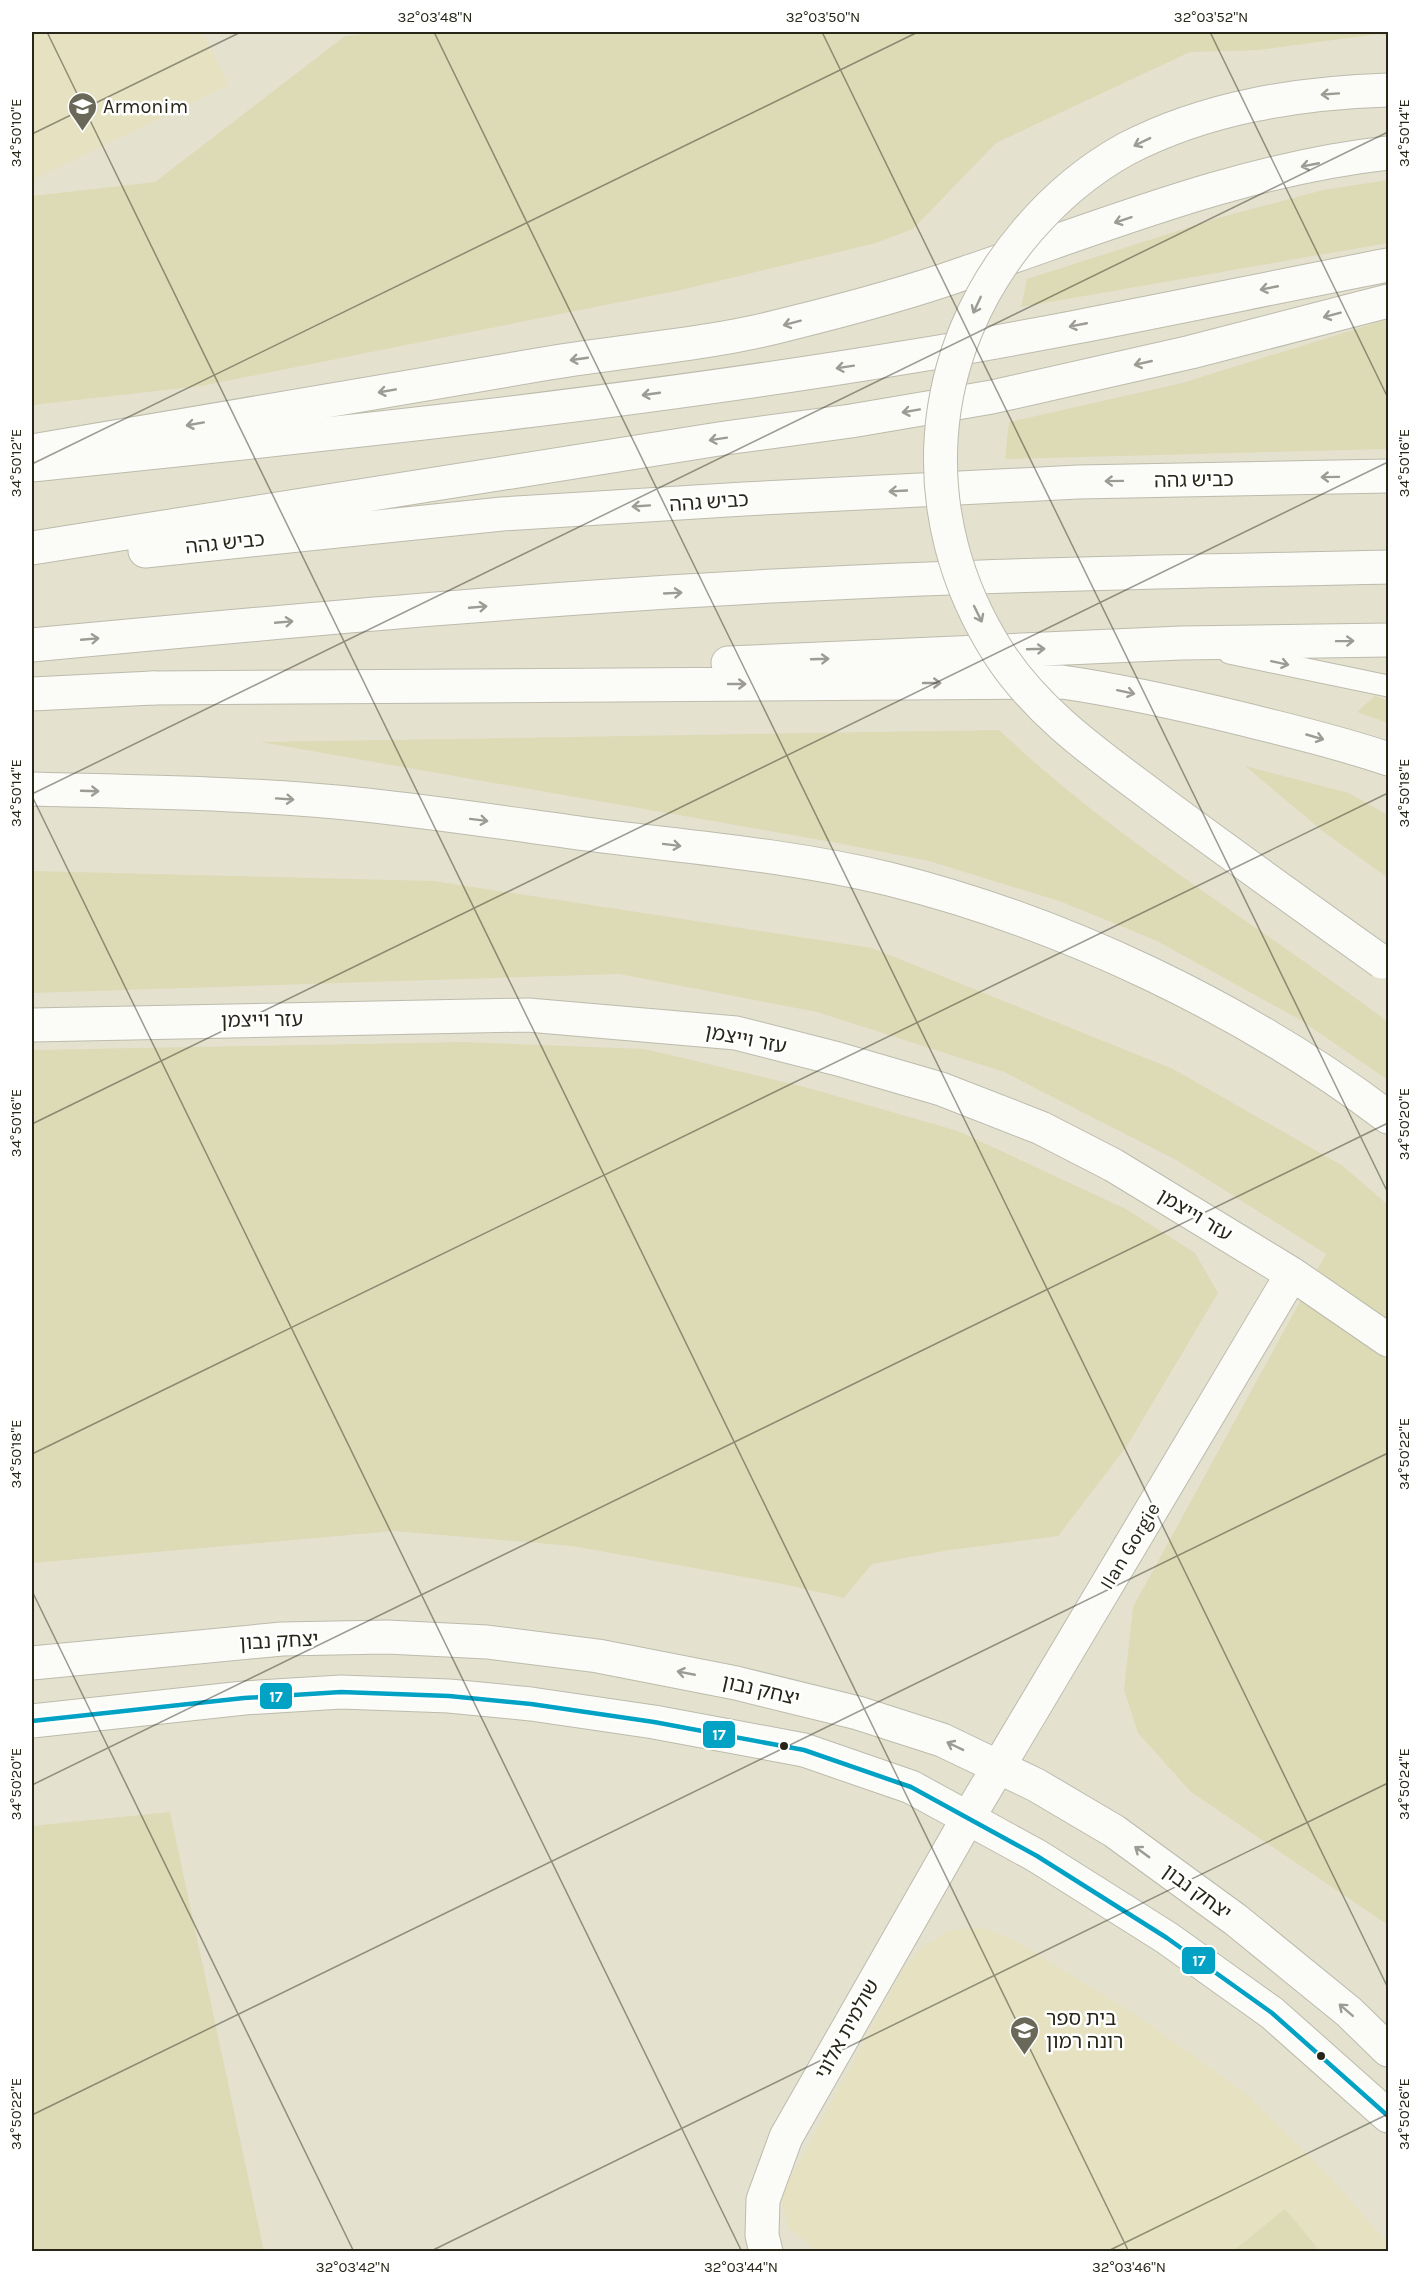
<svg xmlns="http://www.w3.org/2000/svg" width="1420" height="2283" font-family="Karla,'Noto Sans Hebrew',sans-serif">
	<rect width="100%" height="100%" fill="#e4e2cf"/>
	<path fill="#e5e1c1" d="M32,32H202L229,85L32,180Z
		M984,1928L1016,1941L1136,2015L1248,2095L1328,2175L1388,2243V2251H818L788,2228L781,2196L902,1971L921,1948L950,1930Z"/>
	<path fill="#dddab6" d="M385,32H1388V36L1378,34L1258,50L1190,52L996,143L913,229L876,243L681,290L201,386L32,405V196L155,182L345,36Z
		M1388,180V243L1021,307L1027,279L1218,218L1323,190Z
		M1388,319V449L1005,459L1009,422L1182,383Z
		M1375,696L1388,700V723L1357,712Z
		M999,730C1117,842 1259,925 1388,1022V1080L1302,1021L1157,941L1062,902L929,861L832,842L260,742Z
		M1245,766L1349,793L1388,815V878L1325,833Z
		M32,871L434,881L872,948L1173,1069L1343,1166L1388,1205V1925L1191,1792L1138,1733L1124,1690L1133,1607L1326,1254L1178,1161L1004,1072L817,1012L619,974L32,993Z
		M465,1042L645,1049L805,1087L958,1131L1126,1209L1195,1253L1218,1293L1127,1446L1058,1536L950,1550L872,1564L844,1598L783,1584L572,1546L394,1531L32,1563V1050Z
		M170,1812L264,2251H32V1826Z
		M1285,2209L1320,2251H1233Z"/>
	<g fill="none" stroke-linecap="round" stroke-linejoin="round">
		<defs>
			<path id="lane" d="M1229,653L1388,686"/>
			<path id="street" d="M32,1025L528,1015L736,1033L838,1059L941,1089L1041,1128L1113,1165L1292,1274L1388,1340
				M32,1663L282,1639L387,1637L487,1642L598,1656L736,1683L858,1713L942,1740L1036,1785L1114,1831L1236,1920L1349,2012L1388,2050
				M32,1721L244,1698L341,1692L449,1696L531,1704L654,1722L804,1750L911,1787L1037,1856L1167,1938L1272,2013L1388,2116
				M766,2252L762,2235L763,2200L786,2137L968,1818L1292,1274"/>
			<path id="secondary" d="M32,465C324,435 617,405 908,357C1069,331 1228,296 1388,265
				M32,694L153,688
				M32,789C143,792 256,793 366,805C440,813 513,824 586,834C687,847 790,855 889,879C1065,923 1243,1008 1388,1117"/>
			<path id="highway" d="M32,451C204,423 376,392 549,363C627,350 707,345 784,325C845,310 906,294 965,273C1104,226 1242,169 1388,153
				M32,548L725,438L851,421L992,397L1191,352L1388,301
				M145,551L502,514L744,499L1078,482L1388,476
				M32,645C299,620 567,595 835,583C1020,574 1204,571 1388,567
				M728,663L1181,643L1388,640
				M153,688L1062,682C1125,691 1186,705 1247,720C1294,732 1342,743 1388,759"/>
		</defs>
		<use href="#lane" stroke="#bcbbac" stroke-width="23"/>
		<use href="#street" stroke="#bcbbac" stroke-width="35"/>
		<use href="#secondary" stroke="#bcbbac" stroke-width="35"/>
		<use href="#highway" stroke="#bcbbac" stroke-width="35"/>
		<use href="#lane" stroke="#fbfbf8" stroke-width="21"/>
		<use href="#street" stroke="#fbfbf8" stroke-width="33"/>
		<use href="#secondary" stroke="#fbfbf8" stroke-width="33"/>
		<use href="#highway" stroke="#fbfbf8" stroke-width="33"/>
		<defs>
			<path id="highway-bridge" d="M1382,962C1309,910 1235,857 1162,803C1104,759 1039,716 998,652C912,517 923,353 1027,231C1055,198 1088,170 1126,149C1207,107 1298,93 1388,90"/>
		</defs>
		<use href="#highway-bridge" stroke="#bcbbac" stroke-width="35" stroke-linecap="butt"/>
		<use href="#highway-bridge" stroke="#fbfbf8" stroke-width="33"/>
		<defs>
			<path id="bus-1" d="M32,1721L244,1698L341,1692L449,1696L531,1704L654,1722L804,1750L911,1787L1037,1856L1167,1938L1272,2013L1388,2116"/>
		</defs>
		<use href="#bus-1" stroke="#fff" stroke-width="9"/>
		<use href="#bus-1" stroke="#02a2c5" stroke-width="4.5"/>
	</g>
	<defs><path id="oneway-shaft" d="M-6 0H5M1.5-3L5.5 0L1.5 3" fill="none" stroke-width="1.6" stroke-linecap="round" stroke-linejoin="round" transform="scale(1.5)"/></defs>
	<g stroke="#9c9b94">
		<use href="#oneway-shaft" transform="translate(1330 94) rotate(176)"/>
		<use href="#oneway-shaft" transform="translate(1142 142) rotate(154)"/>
		<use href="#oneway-shaft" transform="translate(1310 165) rotate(169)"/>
		<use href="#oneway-shaft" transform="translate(1123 220) rotate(162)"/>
		<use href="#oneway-shaft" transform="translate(1269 288) rotate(169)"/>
		<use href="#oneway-shaft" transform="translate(977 305) rotate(115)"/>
		<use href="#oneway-shaft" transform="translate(1332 315) rotate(165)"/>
		<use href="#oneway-shaft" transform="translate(792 323) rotate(165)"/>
		<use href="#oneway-shaft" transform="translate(1078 325) rotate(169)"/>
		<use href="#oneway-shaft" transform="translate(579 359) rotate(172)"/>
		<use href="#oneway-shaft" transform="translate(1143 363) rotate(167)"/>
		<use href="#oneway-shaft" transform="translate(845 367) rotate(171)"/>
		<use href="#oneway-shaft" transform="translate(387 391) rotate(170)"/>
		<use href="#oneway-shaft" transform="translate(651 394) rotate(172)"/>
		<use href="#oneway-shaft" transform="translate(911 411) rotate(170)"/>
		<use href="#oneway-shaft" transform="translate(195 424) rotate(170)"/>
		<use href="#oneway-shaft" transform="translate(718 439) rotate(171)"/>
		<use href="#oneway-shaft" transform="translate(1330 477) rotate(179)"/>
		<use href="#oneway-shaft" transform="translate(1114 481) rotate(179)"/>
		<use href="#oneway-shaft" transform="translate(898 491) rotate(177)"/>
		<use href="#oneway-shaft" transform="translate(641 506) rotate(176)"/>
		<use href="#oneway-shaft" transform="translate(673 593) rotate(-3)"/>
		<use href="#oneway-shaft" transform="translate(478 607) rotate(-5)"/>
		<use href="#oneway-shaft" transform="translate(978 614) rotate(64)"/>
		<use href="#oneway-shaft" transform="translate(284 622) rotate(-5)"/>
		<use href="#oneway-shaft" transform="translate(90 639) rotate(-5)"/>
		<use href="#oneway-shaft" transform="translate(1345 641) rotate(-1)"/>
		<use href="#oneway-shaft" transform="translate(1036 649) rotate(-2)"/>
		<use href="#oneway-shaft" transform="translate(820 659) rotate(-2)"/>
		<use href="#oneway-shaft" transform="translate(1280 663) rotate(12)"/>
		<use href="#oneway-shaft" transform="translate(932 683)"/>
		<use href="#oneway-shaft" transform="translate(737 684)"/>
		<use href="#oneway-shaft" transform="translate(1126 692) rotate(12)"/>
		<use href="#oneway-shaft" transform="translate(1315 737) rotate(16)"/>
		<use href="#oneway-shaft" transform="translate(90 791) rotate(2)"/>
		<use href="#oneway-shaft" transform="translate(285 799) rotate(4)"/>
		<use href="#oneway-shaft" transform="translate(479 820) rotate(7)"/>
		<use href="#oneway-shaft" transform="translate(672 845) rotate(7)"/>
		<use href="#oneway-shaft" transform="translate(686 1673) rotate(-169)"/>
		<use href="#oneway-shaft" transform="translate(955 1746) rotate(-154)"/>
		<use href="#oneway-shaft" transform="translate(1142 1852) rotate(-144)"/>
		<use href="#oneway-shaft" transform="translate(1346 2010) rotate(-139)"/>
	</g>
	<path fill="none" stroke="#282619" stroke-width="1.5" stroke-opacity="0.45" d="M47,32L1129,2252M434,32L1388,1988M822,32L1388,1193M1210,32L1388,398M32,134L241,32M32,464L918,32M32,794L1388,132M32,796L742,2252M32,1124L1388,462M32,1454L1388,793M32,1591L354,2252M32,1785L1388,1123M32,2115L1388,1453M429,2252L1388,1783M1106,2252L1388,2114"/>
	<defs>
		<symbol id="school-pin" viewBox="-11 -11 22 30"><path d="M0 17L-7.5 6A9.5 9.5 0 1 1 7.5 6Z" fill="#6a6859" stroke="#fff"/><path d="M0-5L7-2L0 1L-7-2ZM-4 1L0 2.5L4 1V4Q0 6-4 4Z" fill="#fff"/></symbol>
	</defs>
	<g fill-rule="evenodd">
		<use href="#school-pin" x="66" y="90" width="33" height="45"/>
		<use href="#school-pin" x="1008" y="2014" width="33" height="45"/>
	</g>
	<g fill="#282619" stroke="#fff" stroke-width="2">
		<circle cx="784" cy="1746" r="5"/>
		<circle cx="1321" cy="2056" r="5"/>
	</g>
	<g text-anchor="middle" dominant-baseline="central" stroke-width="5" stroke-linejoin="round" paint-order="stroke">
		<g font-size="20" fill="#282619" stroke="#fff" text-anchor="start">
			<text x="103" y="106">Armonim</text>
			<text x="1046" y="2018">בית ספר<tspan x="1046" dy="23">רונה רמון</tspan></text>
		</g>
		<g font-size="20" fill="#282619" stroke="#fff">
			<text transform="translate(1194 480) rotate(-1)">כביש גהה</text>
			<text transform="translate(709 502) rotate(-4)">כביש גהה</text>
			<text transform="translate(225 543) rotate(-6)">כביש גהה</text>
			<text transform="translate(262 1020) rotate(-1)">עזר וייצמן</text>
			<text transform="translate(746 1039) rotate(11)">עזר וייצמן</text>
			<text transform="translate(1195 1215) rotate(31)">עזר וייצמן</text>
			<text transform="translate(1130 1546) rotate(-59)">Ilan Gorgie</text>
			<text transform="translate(279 1641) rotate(-3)">יצחק נבון</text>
			<text transform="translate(761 1690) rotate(13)">יצחק נבון</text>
			<text transform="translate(1197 1892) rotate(36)">יצחק נבון</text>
			<text transform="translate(847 2029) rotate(-61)">שולמית אלוני</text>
		</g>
	</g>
	<g stroke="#fff" stroke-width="2">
		<rect x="259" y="1682" width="34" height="28" rx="6" fill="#02a2c5"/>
		<rect x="702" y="1720" width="34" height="29" rx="6" fill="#02a2c5"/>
		<rect x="1181" y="1946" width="35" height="29" rx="6" fill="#02a2c5"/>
	</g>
	<g font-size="16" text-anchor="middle" font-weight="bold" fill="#fff">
		<text x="276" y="1702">17</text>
		<text x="719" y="1740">17</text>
		<text x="1199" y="1966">17</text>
	</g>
	<rect width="1420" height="2283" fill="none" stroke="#ffffff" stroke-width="66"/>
	<rect x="33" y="33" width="1354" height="2217" fill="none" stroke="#282619" stroke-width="2"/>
	<g font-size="15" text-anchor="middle" fill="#282619">
		<text x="435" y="22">32°03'48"N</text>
		<text x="823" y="22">32°03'50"N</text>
		<text x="1211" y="22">32°03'52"N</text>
		<text transform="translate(16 133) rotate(-90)" y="5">34°50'10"E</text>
		<text transform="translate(1404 133) rotate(-90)" y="5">34°50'14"E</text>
		<text transform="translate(16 463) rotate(-90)" y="5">34°50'12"E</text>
		<text transform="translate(1404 463) rotate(-90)" y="5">34°50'16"E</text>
		<text transform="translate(16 793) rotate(-90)" y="5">34°50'14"E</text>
		<text transform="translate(1404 793) rotate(-90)" y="5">34°50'18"E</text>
		<text transform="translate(16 1123) rotate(-90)" y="5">34°50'16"E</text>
		<text transform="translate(1404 1124) rotate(-90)" y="5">34°50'20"E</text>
		<text transform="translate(16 1454) rotate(-90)" y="5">34°50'18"E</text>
		<text transform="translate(1404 1454) rotate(-90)" y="5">34°50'22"E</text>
		<text transform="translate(16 1784) rotate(-90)" y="5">34°50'20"E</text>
		<text transform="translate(1404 1784) rotate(-90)" y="5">34°50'24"E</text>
		<text transform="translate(16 2114) rotate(-90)" y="5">34°50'22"E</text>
		<text transform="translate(1404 2114) rotate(-90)" y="5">34°50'26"E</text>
		<text x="353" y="2272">32°03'42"N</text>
		<text x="741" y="2272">32°03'44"N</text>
		<text x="1129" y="2272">32°03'46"N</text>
	</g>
</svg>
